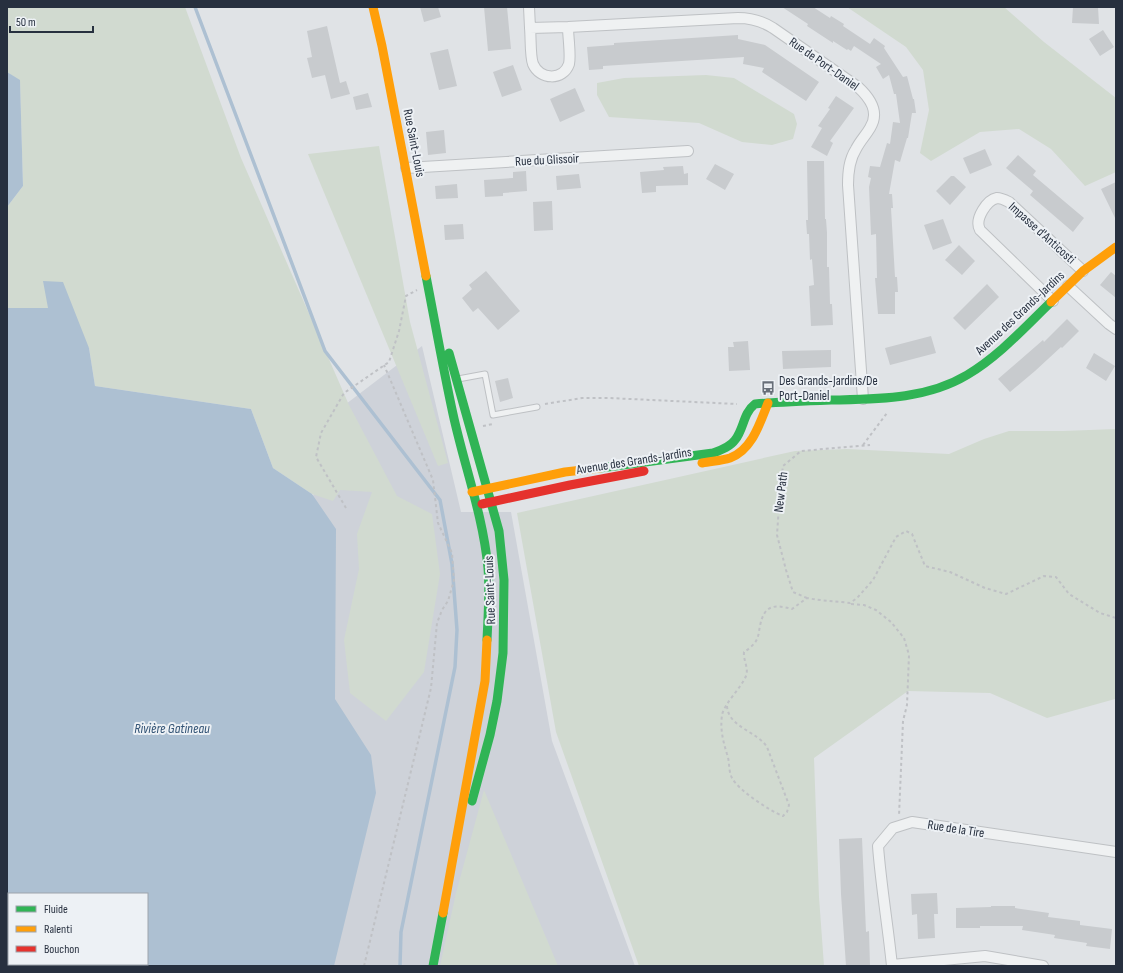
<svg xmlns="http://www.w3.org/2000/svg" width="1123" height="973" font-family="'Sofia Sans Condensed',sans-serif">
	<rect width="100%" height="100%" fill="#e0e3e6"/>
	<path fill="#ced2d9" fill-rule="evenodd" d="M422,346L461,512H511L552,741L635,966H7V870L266,627L346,404ZM9,894H147V964H9Z"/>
	<path fill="#d1dad0" d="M7,7H185L241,158L349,405L397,496L432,514L440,574L424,672L386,721L350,693L344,640L359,569L357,534L372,492L340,490L333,501L312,494L273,468L251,409L95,386L89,348L48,308H7V207L23,186L20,81L7,72Z
		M847,7H1004L1044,42L1116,98V172L1085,186L1051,149L1019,129L980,132L931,161L920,153L929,110L923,70L906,47Z
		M706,75L734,78L794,114L797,124L793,139L772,145L742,142L699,123L609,117L597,95V83L624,78Z
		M379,146L410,322L448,463L438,466L308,154Z
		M1116,429V695L1115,699L1047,718L990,693L908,691L814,758L819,897L824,966H639L556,732L517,513L795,451L847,449L949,454L984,439L1009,431H1063Z
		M484,790L558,966H440L456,893Z"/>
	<path fill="#adc0d2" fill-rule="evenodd" d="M7,72L20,80L23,186L7,207Z
		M43,281L63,282L89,348L95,386L251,409L273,468L312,494L336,529L335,699L371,755L376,793L334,966H7V308H48ZM9,894H147V964H9Z"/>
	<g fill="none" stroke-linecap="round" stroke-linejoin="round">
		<path stroke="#adc0d2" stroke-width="3.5" d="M195,7L325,351L440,500L452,564L457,630L455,667L401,932L400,966"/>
	</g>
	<path fill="#c8cbce" d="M420,7H438L441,17L424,22Z
		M484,7H507L511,49L488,51Z
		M782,7H813L830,18L831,16L844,24L843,26L870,44L874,38L885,46L884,48L903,77L907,76L913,99H914L916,113H912L908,138H907L900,162L895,160L889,194H892L893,208H891L895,277H897L898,292H895V314H878L875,278H877L876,234L871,235L869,187L871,178L868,177L870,166L880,167L887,143L890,144L893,122L900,123L896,94H894L889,75L883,79L876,67L881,64L854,46L851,51L848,49L847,50L833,41V43L807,26L808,24Z
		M1073,7H1098L1099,24L1072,23Z
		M327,26L340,83L346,81L350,94L331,99L325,75L312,78L307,58L312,57L307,31Z
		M1103,30L1114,47L1100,56L1089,39Z
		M738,35V39L765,45L819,82L806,101L762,72L764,68L743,64L744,57L603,66V69L589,70L587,47L614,45V43Z
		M448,49L457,86L439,90L430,53Z
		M513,65L522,90L502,97L493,72Z
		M575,88L585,111L560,122L550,99Z
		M368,93L372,107L356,110L353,97Z
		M836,96L854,108L830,141L833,143L827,156L811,147L822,128L818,126L830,109L828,108Z
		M444,130L446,153L428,155L426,132Z
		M985,149L992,165L970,174L963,158Z
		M1018,155L1036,171L1033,175L1084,218L1073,232L1030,195L1033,191L1006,168Z
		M807,161H824L825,219H826L827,233V267H829L830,304H832L833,325L811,326L809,286L814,285L812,259L810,260L809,234H807L806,220H808Z
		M715,164L734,174L725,190L706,179Z
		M683,166L684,174L688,173V185L656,186V192L642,193L640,172L664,170L663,167Z
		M526,171L527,191L503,193V196L485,197L484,180L513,178V172Z
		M579,174L581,188L557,190L556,176Z
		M951,176H954L966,187L950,205L936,191Z
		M1116,182V220L1101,189Z
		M457,184L458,198L436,199L435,186Z
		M552,201L553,230L534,231L533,202Z
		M943,219L952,243L933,250L924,225Z
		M463,224L464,239L445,240L444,225Z
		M959,245L975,261L962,275L945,260Z
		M486,271L520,311L498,330L478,308L473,312L462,298L472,289L469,285Z
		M1111,272L1116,276V298L1100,285Z
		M987,284L999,297L965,330L953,318Z
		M1067,319L1079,331L1062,348L1061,347L1035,371L1010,392L998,379L1043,340L1044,342Z
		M931,336L936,353L890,365L885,348Z
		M748,341L750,370L729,371L728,347H734L733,342Z
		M831,350V367L783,369L782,351Z
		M1094,353L1115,366L1106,381L1086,368Z
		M508,378L513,398L500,402L495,381Z
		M862,838L866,932L869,931L870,966H846L841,894L839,839Z
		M937,893L938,914H934L935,938L918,939L917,914L912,915L911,894Z
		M991,906H1015V908L1049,913L1048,917L1080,921V925L1112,929L1110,949L1086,946L1087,943L1054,938L1055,935L1022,930L1023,926H980V928H956V908L991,907Z"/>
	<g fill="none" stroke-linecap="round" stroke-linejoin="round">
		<defs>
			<path id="lane" d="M458,379L485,374L493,415L537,407"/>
			<path id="street" d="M529,7L530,28L568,27L738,18C751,18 762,21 773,28L858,87C870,98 880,112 870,128C866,135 860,141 856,149C849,160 848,172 848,185L863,399
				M530,28C531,38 530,56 533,64C540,80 563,81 569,64C571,55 568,37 568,27
				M406,168L688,151
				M1068,286L1109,324L1116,329
				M1053,301L980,230C974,219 987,200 997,198C1001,198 1005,200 1009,202L1083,271
				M892,965L985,956L1043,966
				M892,966C888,926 881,886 878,846L893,828L912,822L1116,852"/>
		</defs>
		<use href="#lane" stroke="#bec1c4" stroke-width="7"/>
		<use href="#street" stroke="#bec1c4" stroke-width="12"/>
		<path stroke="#bfc1c5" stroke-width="2" stroke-dasharray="3 3" stroke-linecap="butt" d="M545,404L582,398H609L737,404
			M483,426L493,424
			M863,445L887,413
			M346,508L316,457L321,433L344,393L389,362L399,331L406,296L417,290
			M807,598L793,592L786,570L777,535L780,490L783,466L801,451L870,445
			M851,604L864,605L876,610L891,622L904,638L909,655L907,705L903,721L899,816
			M727,706C728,727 758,732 767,747L789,805L787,812L783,816C770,811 738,790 732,778C728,770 730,762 727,754C723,741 720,729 722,715C724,704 741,688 746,676C749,668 743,660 744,652C749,649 755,644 757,639C759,635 759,630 760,626C764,605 774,604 792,609L807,598C822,601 835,601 850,603L857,598L873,580L896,537L906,531L912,534L925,566L950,572L985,588L1006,594L1044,576L1056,577L1069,594L1100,613L1116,618
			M364,966L431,688L437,623L442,610L448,601L454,580L452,553L438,523L433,480L384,365"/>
		<use href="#lane" stroke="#eff1f2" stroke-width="5"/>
		<use href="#street" stroke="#eff1f2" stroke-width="10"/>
		<path stroke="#30b455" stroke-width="9" d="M426,276C435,322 443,368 453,414C464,465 483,515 488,568C490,592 488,616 487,640
			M449,353L499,531L504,580L503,653L497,701L490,735L472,801
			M600,468L713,453C721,450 730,447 735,440C744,429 743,413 755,404C781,402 808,401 834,400C879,399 927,399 967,375C999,356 1024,328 1051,302
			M433,966L443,913"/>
		<path stroke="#ff9f0a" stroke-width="9" d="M373,7L382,46L426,276
			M1051,302L1083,271L1116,247
			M702,463C711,461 721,461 730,458C752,450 760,423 768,403
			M472,492L565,472L600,468
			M443,913L485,681L487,640"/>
		<path stroke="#e5322d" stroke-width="9" d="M482,504L570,485L644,471"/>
	</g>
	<defs>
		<symbol id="bus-bare" viewBox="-9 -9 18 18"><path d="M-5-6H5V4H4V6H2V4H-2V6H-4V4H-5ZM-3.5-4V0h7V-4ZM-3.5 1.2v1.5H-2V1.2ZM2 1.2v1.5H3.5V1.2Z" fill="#686f79" stroke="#edf1f5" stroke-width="2.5" paint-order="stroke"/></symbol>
	</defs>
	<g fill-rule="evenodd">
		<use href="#bus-bare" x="758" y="378" width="20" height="20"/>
	</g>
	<g text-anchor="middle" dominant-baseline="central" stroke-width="4" stroke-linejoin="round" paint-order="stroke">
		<g font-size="13" fill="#27303f" stroke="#edf1f5">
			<text transform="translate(824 64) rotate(35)">Rue de Port-Daniel</text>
			<text transform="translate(414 143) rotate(79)">Rue Saint-Louis</text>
			<text transform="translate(547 160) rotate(-3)">Rue du Glissoir</text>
			<text transform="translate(1042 233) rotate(42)">Impasse d'Anticosti</text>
			<text transform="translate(1020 313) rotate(-43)">Avenue des Grands-Jardins</text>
			<text transform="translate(634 461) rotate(-9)">Avenue des Grands-Jardins</text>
			<text transform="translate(781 492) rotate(-83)">New Path</text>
			<text transform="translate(490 590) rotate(-92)">Rue Saint-Louis</text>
			<text transform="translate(956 829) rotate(9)">Rue de la Tire</text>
		</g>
		<g font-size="13" fill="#27303f" stroke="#edf1f5" text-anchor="start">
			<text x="779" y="381">Des Grands-Jardins/De<tspan x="779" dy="15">Port-Daniel</tspan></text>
		</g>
		<g font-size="14" font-style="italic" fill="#305173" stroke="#edf1f5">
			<text x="172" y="728">Rivière Gatineau</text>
		</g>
	</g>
	<rect width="1123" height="973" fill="none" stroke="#27303f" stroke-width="16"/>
	<rect x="8" y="893" width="140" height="72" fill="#edf1f5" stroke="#9ea4ac"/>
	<rect x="16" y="906" width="20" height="6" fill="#30b455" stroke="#9ea4ac"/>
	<text x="44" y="913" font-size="12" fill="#27303f">Fluide</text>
	<rect x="16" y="926" width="20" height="6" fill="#ff9f0a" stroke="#9ea4ac"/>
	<text x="44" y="933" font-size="12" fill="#27303f">Ralenti</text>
	<rect x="16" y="946" width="20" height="6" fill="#e5322d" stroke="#9ea4ac"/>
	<text x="44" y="953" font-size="12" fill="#27303f">Bouchon</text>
	<path d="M10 26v6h83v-6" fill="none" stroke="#27303f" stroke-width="2"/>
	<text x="16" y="26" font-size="12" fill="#27303f" stroke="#edf1f5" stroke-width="3" paint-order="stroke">50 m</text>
</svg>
